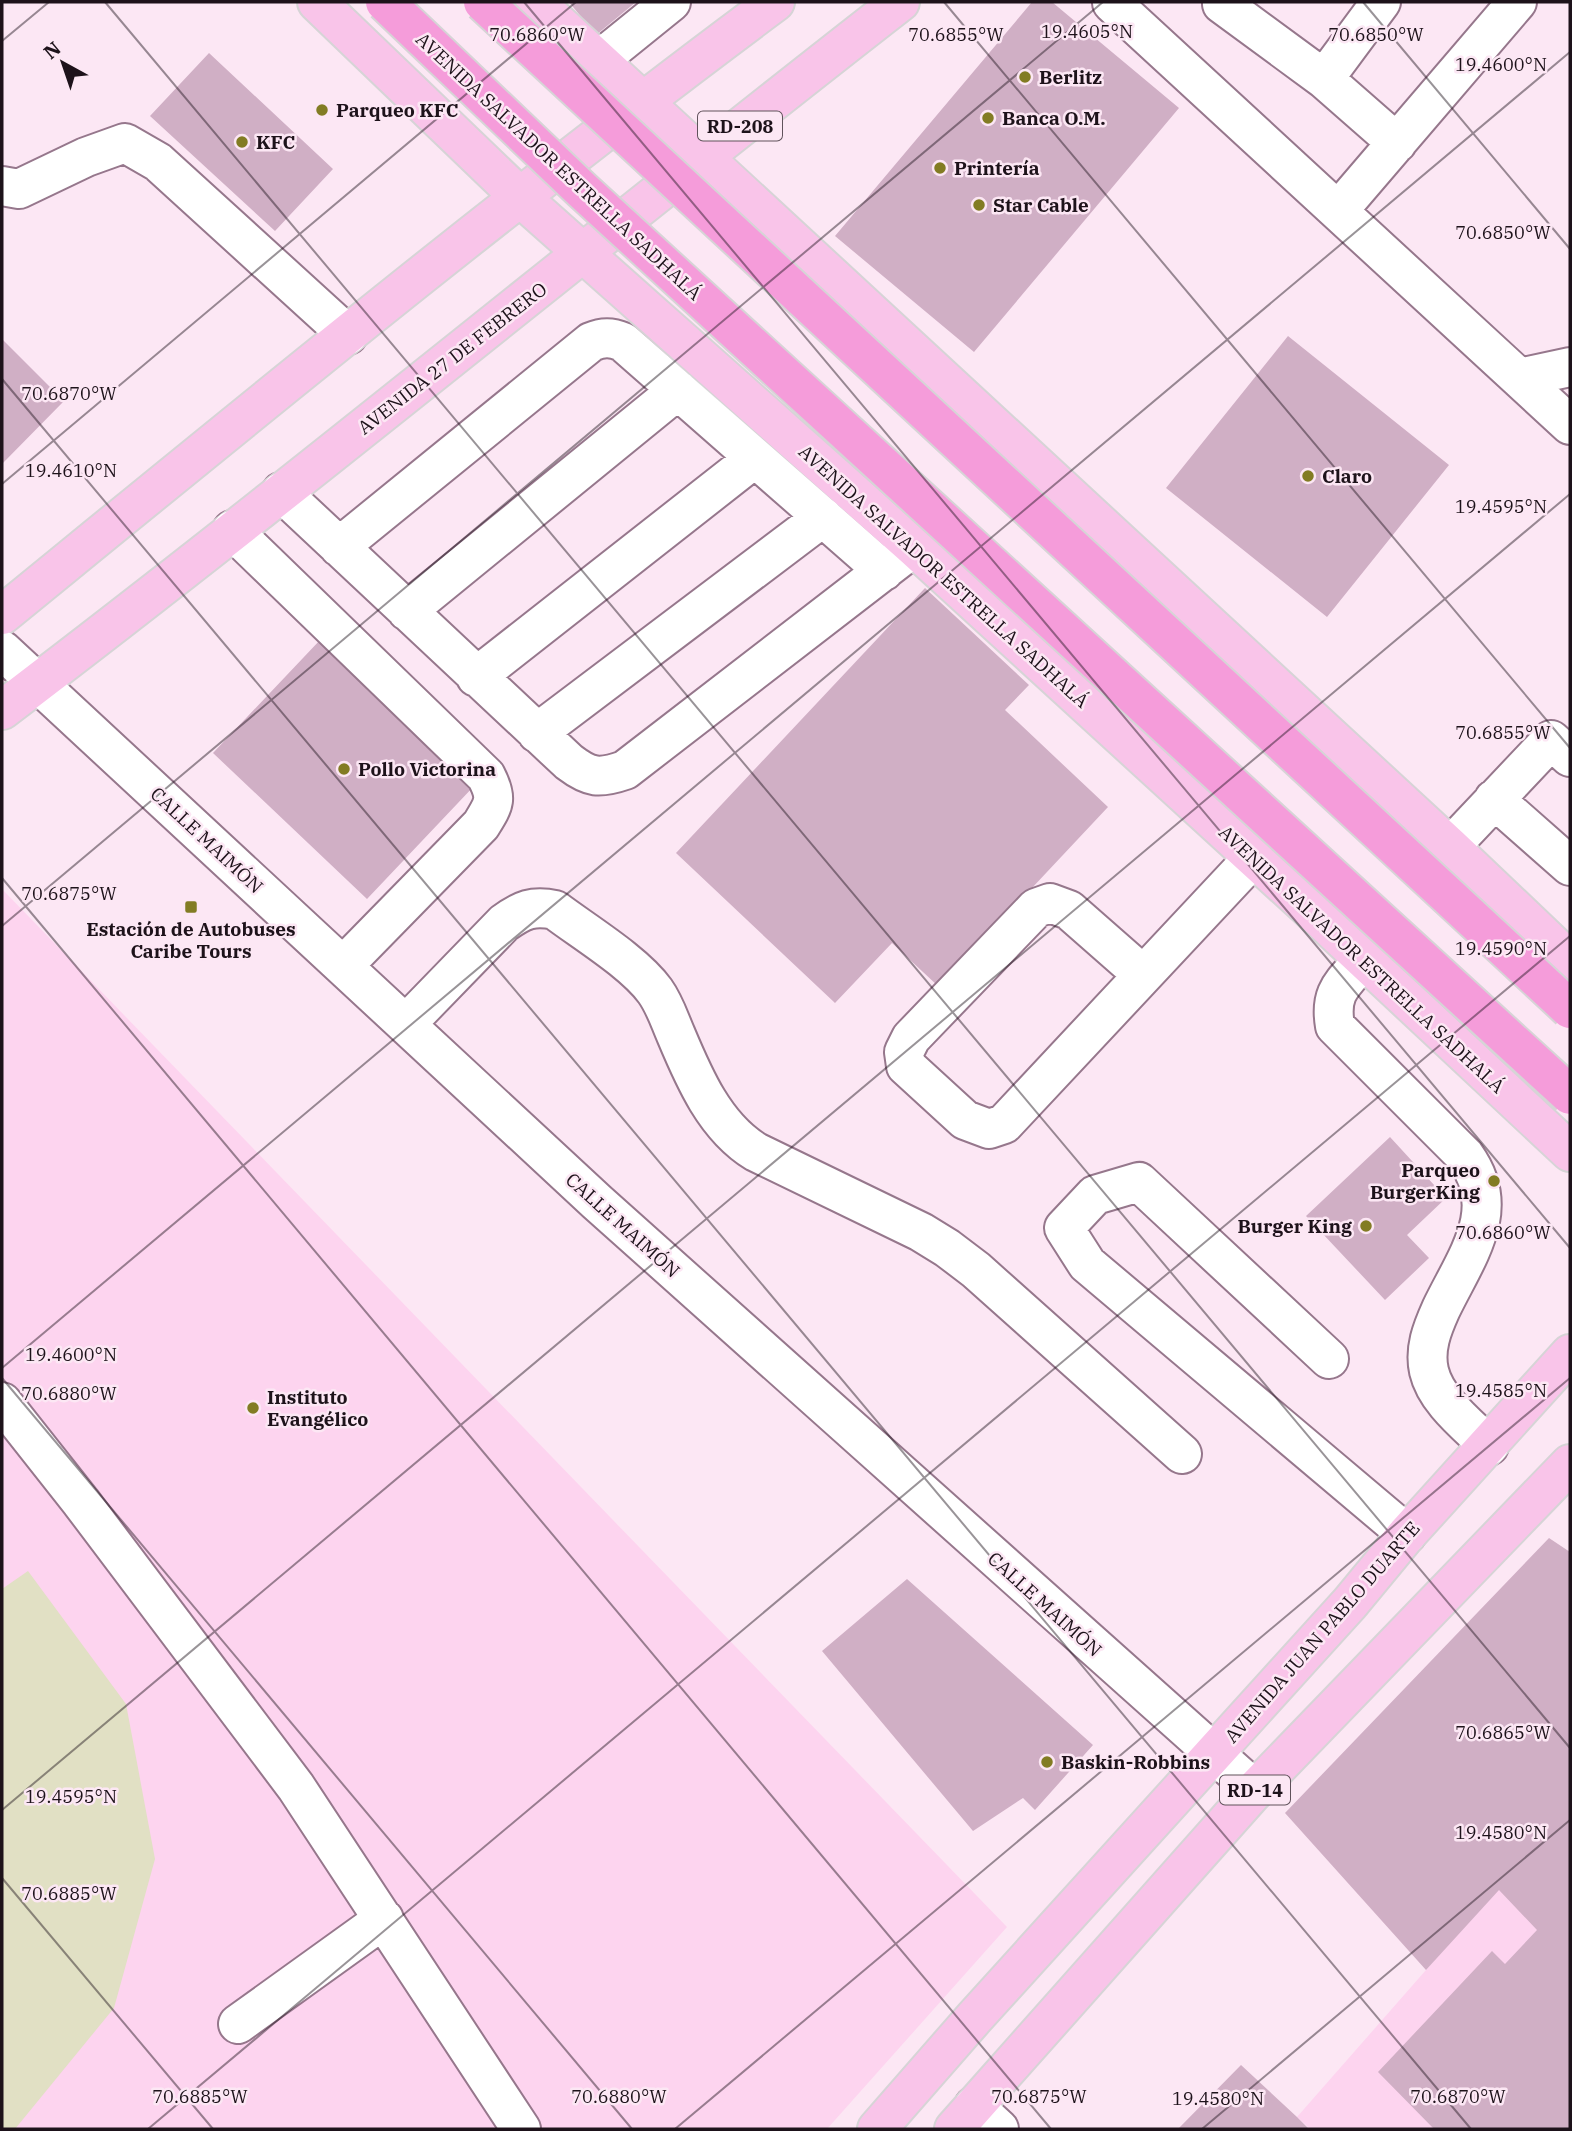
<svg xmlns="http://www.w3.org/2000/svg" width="1572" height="2131" font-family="'IBM Plex Serif',serif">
	<rect width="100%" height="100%" fill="#fce7f4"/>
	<path fill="#fdd4ef" d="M2,889L1007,1927L827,2129H2Z
		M1570,1806V2129H1310L1297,2117Z"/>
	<path fill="#e1e0c4" d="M28,1571L126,1704L155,1859L114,2008L15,2129H2V1589Z"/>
	<path fill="#d0afc5" d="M569,2H636L596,35Z
		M1032,2H1052L1179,108L974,352L835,236Z
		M209,53L333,169L275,231L150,116Z
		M1288,336L1449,465L1327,617L1166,488Z
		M2,339L64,401L2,464Z
		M925,588L1029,685L1005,710L1108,807L939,987L892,943L835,1003L676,853Z
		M321,639L475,785L367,899L213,753Z
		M1390,1137L1446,1198L1407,1235L1429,1258L1385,1300L1306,1216Z
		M1549,1538L1570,1552V2129H1434L1378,2072L1492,1951L1505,1964L1537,1930L1499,1890L1426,1970L1285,1813Z
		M907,1579L1093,1745L1035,1810L1023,1798L973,1831L822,1651Z
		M1241,2065L1297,2117L1309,2129H1178Z"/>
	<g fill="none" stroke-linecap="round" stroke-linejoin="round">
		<defs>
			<path id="minor" d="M1223,2L1222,4L1324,79L1397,143
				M1112,3L1570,425
				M598,61L671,2
				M1324,79L1381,2
				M2,186L19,189L86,157L125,143L158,162L348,335
				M1338,211L1517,2
				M1519,378L1570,367
				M281,492L569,762C590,778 599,779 625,770L914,547
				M232,530L486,776C498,799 494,804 481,825L343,966
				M339,547L591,342C603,337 611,337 623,342L884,571
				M407,611L678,390
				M2,650L597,1202L1255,1790
				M476,677L755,458
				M537,733L823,517
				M1494,799L1570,866
				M1450,847L1551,740L1570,757
				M1364,959C1343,984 1329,991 1335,1026L1465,1156C1504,1210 1466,1257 1441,1309C1432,1329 1424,1349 1429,1371C1436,1401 1468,1425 1489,1446
				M1143,975L1069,910L1050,903L1036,908L911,1038L904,1052L906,1066L965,1120L989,1129L1004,1124L1254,857
				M406,1024L504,923C522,910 533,905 555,910C584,932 634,962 655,991C665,1005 669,1019 676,1035C694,1078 715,1127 756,1152L921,1232L947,1248L976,1270L1182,1454
				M1329,1359L1139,1182L1095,1195L1064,1228L1087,1264L1407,1534
				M2,1402L81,1502L296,1787L521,2129
				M238,2024L384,1919
				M974,2106L999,2129"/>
			<path id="major" d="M317,2L520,197L914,547L1309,908L1570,1152
				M535,2L1450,847L1570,961
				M2,615C257,407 511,198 775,2
				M2,710C306,479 599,236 900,2
				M877,2129L974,2018L1350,1603L1407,1534L1570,1354
				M954,2129L1255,1790L1570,1464"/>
		</defs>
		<use href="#minor" stroke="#96778c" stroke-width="42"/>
		<use href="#major" stroke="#d6d4d6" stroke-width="42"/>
		<use href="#minor" stroke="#fff" stroke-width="38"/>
		<use href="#major" stroke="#f9c4e9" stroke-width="38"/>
		<defs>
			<path id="highway-bridge" d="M385,2L582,190L1570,1095
				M483,2L1570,1009"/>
		</defs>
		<use href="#highway-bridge" stroke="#d6d4d6" stroke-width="42" stroke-linecap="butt"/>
		<use href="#highway-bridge" stroke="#f59cda" stroke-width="38"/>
	</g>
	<path fill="none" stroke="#1d121a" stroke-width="2" stroke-opacity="0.45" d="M105,2L1570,1748M524,2L1570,1248M944,2L1570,748M1363,2L1570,249M2,41L49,2M2,379L1471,2129M2,484L576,2M2,878L1051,2129M2,926L1103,2M2,1368L1570,52M2,1378L632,2129M2,1810L1570,494M2,1878L213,2129M148,2129L1570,936M675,2129L1570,1378M1202,2129L1570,1820"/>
	<g fill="#827c23" stroke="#fce7f4" stroke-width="2.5">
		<circle cx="1025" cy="77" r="7"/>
		<circle cx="322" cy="110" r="7"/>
		<circle cx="988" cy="118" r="7"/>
		<circle cx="242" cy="142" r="7"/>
		<circle cx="940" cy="168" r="7"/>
		<circle cx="979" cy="205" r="7"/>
		<circle cx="1308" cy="476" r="7"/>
		<circle cx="344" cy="769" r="7"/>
		<rect x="184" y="900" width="14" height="14" rx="3.5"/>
		<circle cx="1494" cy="1181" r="7"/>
		<circle cx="1366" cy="1226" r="7"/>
		<circle cx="253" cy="1408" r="7"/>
		<circle cx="1047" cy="1762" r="7"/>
	</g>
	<g text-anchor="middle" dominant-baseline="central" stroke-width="5" stroke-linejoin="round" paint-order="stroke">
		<g fill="#fce7f4" stroke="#60525b" stroke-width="2">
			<rect x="698" y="111.5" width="84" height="29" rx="5"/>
			<rect x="1220" y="1775.5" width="70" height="29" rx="5"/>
		</g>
		<g font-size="18" font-weight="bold" fill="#1d121a">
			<text x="740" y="126">RD-208</text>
			<text x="1255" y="1790">RD-14</text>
		</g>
		<g font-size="19" font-weight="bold" fill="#1d121a" stroke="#fce7f4" text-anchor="start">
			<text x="1039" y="77">Berlitz</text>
			<text x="336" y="110">Parqueo KFC</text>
			<text x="1002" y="118">Banca O.M.</text>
			<text x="256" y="142">KFC</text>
			<text x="954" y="168">Printería</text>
			<text x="993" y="205">Star Cable</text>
			<text x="1322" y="476">Claro</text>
			<text x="358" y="769">Pollo Victorina</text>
			<text x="191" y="929" text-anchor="middle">Estación de Autobuses<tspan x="191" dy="22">Caribe Tours</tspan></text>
			<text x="1480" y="1170" text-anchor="end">Parqueo<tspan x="1480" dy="22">BurgerKing</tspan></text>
			<text x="1352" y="1226" text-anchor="end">Burger King</text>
			<text x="267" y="1397">Instituto<tspan x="267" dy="22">Evangélico</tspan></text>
			<text x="1061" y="1762">Baskin-Robbins</text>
		</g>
		<g font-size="19" fill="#1d121a" stroke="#fce7f4">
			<text transform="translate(559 166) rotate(43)">AVENIDA SALVADOR ESTRELLA SADHALÁ</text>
			<text transform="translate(452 358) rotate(-38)">AVENIDA 27 DE FEBRERO</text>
			<text transform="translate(944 576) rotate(42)">AVENIDA SALVADOR ESTRELLA SADHALÁ</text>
			<text transform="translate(207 840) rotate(43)">CALLE MAIMÓN</text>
			<text transform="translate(1362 959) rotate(43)">AVENIDA SALVADOR ESTRELLA SADHALÁ</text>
			<text transform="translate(623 1225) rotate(42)">CALLE MAIMÓN</text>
			<text transform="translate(1045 1604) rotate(42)">CALLE MAIMÓN</text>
			<text transform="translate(1322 1632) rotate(-49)">AVENIDA JUAN PABLO DUARTE</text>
		</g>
	</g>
	<g font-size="18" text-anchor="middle" fill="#1d121a" stroke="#fce7f4" stroke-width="5" stroke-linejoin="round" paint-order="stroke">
		<text x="1087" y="38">19.4605°N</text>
		<text x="1376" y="41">70.6850°W</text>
		<text x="537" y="41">70.6860°W</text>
		<text x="956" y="41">70.6855°W</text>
		<text x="1501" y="71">19.4600°N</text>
		<text x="1503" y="239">70.6850°W</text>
		<text x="69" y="400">70.6870°W</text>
		<text x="71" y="477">19.4610°N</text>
		<text x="1501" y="513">19.4595°N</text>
		<text x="1503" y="739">70.6855°W</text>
		<text x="69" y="900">70.6875°W</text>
		<text x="1501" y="955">19.4590°N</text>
		<text x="1503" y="1239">70.6860°W</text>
		<text x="71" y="1361">19.4600°N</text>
		<text x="1501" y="1397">19.4585°N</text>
		<text x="69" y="1400">70.6880°W</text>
		<text x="1503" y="1739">70.6865°W</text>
		<text x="71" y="1803">19.4595°N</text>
		<text x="1501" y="1839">19.4580°N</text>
		<text x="69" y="1900">70.6885°W</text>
		<text x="200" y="2103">70.6885°W</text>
		<text x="619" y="2103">70.6880°W</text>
		<text x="1039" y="2103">70.6875°W</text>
		<text x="1458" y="2103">70.6870°W</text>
		<text x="1218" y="2105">19.4580°N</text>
	</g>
	<rect width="1572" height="2131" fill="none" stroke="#1d121a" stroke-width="7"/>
	<g transform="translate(63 63) rotate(320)" stroke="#fce7f4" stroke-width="5" paint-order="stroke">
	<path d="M0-5L12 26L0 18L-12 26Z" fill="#1d121a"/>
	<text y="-10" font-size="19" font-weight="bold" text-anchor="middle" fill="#1d121a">N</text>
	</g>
</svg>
